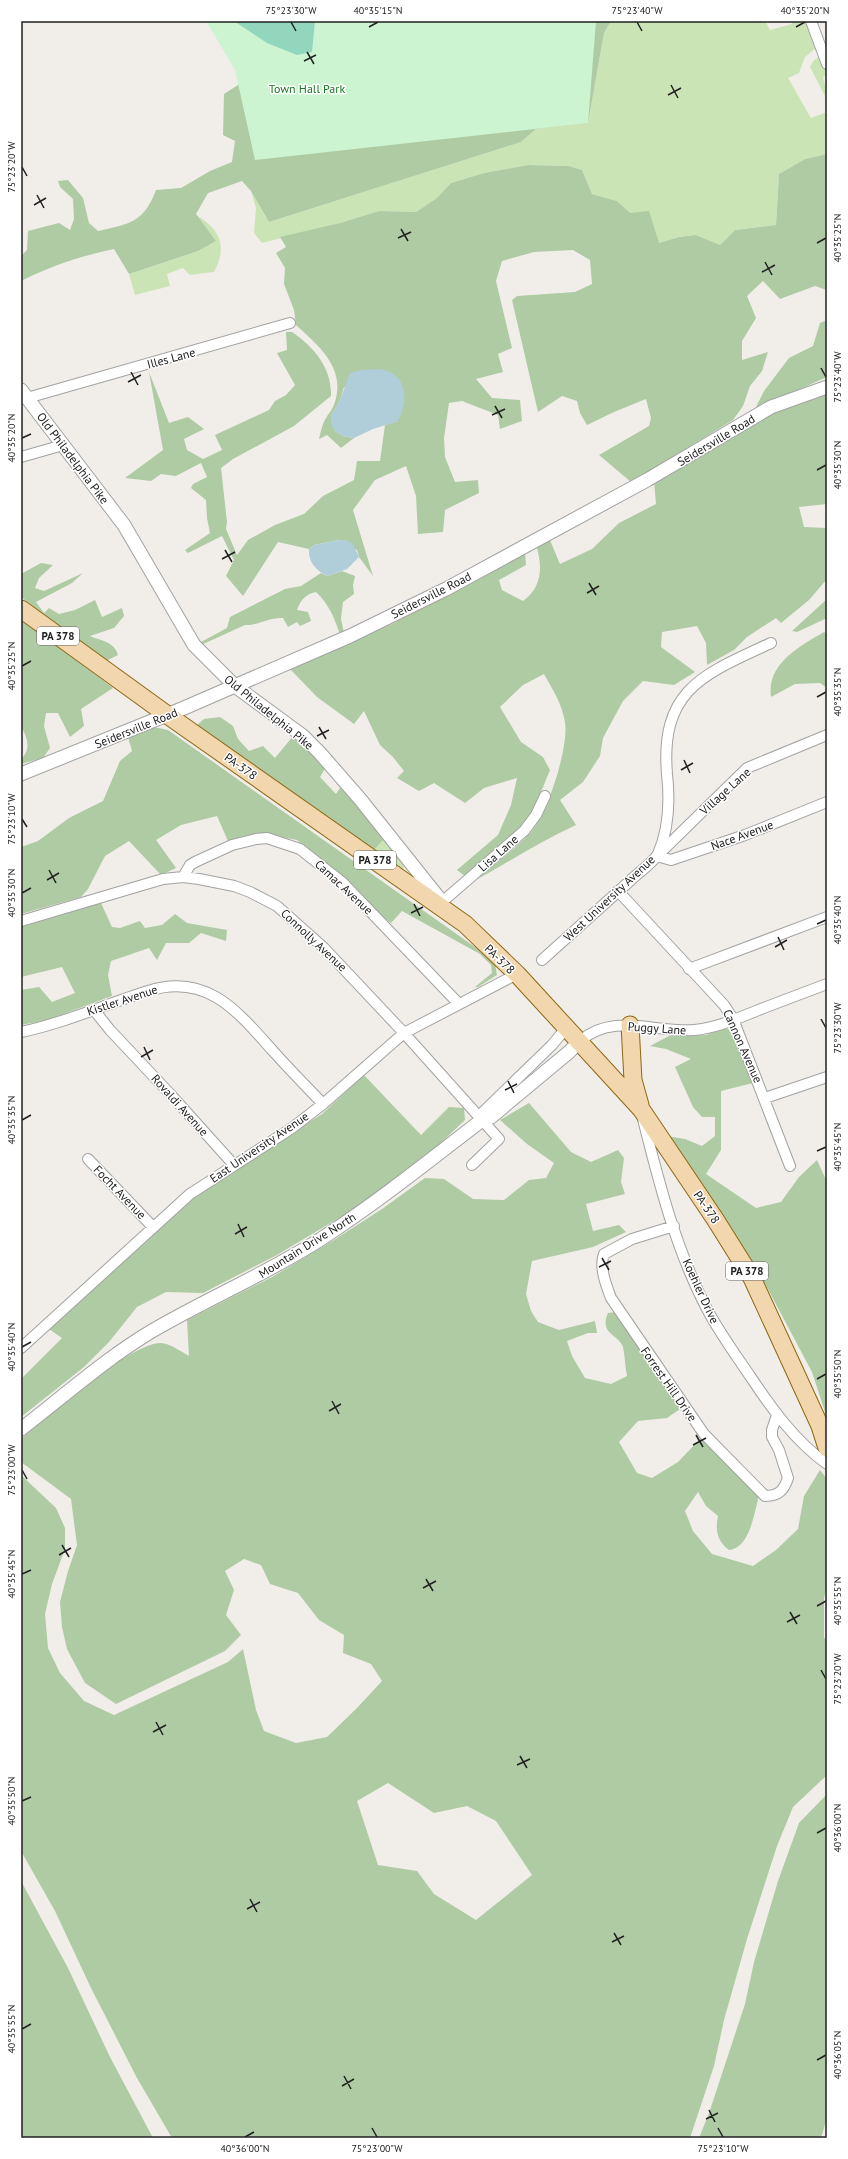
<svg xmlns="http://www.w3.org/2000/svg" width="848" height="2159" font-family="'PT Sans',sans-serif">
	<rect width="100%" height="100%" fill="#f1eee9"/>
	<path fill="#cbe4b6" d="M611,21H765L770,30L792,24V21H808L816,48L805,57L799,73L788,78L811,118L827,112V154L805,159L779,174L776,225L735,230L720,245L696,235L679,237L659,243L617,201L592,194L582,170L569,166L528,165L484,173L451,183L437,198L416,212L379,211L340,223L262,243L254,233L256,208L251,191L269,222L521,142L536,129L588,123L604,33Z
		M819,57L827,72V75L823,77L827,93V104L826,98L810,67L814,60Z
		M196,215C220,229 228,246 214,272L190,275L183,268L167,274L170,286L135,295L129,274L198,251L216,241Z
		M384,839L402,862L404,866L402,871L373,851Z"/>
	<path fill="#aecba3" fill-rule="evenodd" d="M539,21H611L604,33L588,123L536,129L521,142L269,222L251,191L242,181L208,193L196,214L216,241L198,251L129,274L114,249C81,256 51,266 21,281V256L27,250L28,231L59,223L70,230L74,219L73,199L60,187L58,181L68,180L83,198L89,223L98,231C130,224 144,222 156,190L181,188L210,171L232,162L235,141L223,135L224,94L238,85L243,77Z
		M827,154V290L815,286L780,299L763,281L747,296L756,318L742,341V360L768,352L762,371L750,386L743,406L733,420L631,482L599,455L649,426L651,418L646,399L614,412L587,425L580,413L577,401L562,396L538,412L512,300L517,296L575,292L592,284L590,260L573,250L534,252L502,261L496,281L512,348L498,354L503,372L476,379L492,398L520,400L522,421L500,429L498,415L462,401L449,403L444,438L445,457L455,482L478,480L479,493L445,510L443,532L418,534L416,496L406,466L375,480L353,510L373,576L359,557L357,550L339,540L314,545L309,549L278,542L243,596L226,576L234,560L222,536L188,553L185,550L210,533L207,518L206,500L191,488L193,484L207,477L201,463L176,476L161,474L151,481L125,478L163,450L149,372L169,423L188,417L204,429L184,439L187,450L203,459L222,450L215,435L269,410L275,401L286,395L295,385L277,353L287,350L286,332H292C314,347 332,368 331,396L294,426L233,459L221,468L227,522L226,529L237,555L248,540L275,525L304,514L323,496L354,480L357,461H380L385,425L398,421L344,387L340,400L331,416L335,431L343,436L354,438L341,448L327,435L319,439C321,432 322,424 326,418C328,414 332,410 334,405C347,369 320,347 296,325L294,310L284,284L285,268L276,253L286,247L280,237L340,223L379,211L416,212L437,198L451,183L484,173L528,165L569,166L582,170L592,194L617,201L630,213L649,211L659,243L679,237L696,235L720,245L735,230L776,225L779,174L805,159Z
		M827,320V377L755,409L764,391L789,358L813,346L820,323Z
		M827,392V504L799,507L804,527L827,528V579L809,600L781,623L776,618L747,637L734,650L707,665L706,643L697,626L662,632L661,647L695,672L674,685L643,681L623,701L603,738L600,756L583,782L560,800L576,825C539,842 506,864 470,883C488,868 517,848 531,832C548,812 569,747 565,722C562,704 553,690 544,674L523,685L500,707L521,742L543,757L550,770L532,814L517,832L465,876L457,870L498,835L511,805L517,778L484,788L465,803L434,783L419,791L397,778L404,771L393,757L380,745L364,711L354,724L317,697L290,669L392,624L525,552L526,565L499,580L502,590L523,601C542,587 543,567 536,545L549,538L560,564L592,549L619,523L656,504L654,481C710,451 765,411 827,392Z
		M41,563L53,565L39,578L35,588L44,591L83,573L72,583L36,602L44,613L49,608L59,614L75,610L95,600L102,617L122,608L124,616L114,628L90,636C101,641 114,641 118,655L106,661L21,597V574Z
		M342,571L355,576L353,585L354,594L343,602L341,619L344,633L340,635C335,619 329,604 316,592C306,594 301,599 297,610L308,612L311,621L300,626L297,622L288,627L283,618C268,617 258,626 245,625L201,645V642L227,628L230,617L285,589L301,586L321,573L327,576Z
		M827,599V618L797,632L792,631Z
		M21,619L113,688L81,709L84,726L70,737L58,713H46L44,726L50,748L43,758L21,764C21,758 24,757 26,752C30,743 25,734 21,726Z
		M824,632L827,634V688L820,683L795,684L771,697C766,664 800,646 824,632Z
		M220,717L233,726L238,739L249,751L263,746L275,758L294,735L326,767L320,777L336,794L342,785L384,839L373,851L197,725L204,719Z
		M154,727L168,730L482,952L495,963L497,975L478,987H475L492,973L491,965L480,954L402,911L391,923L373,910L343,879L297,840L261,833L228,841L217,816L181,825L156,840L176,868L161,875L129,841L105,856L88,889L81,897L21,914V847L38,841L69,818L103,801L120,761L132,751L128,737L140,731Z
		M101,903L112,927L120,928L140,921L145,928L162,925L175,914L187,923L227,930L226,941L201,933L189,943H166L157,960L149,948L111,961L108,975L112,996L47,1020L21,1025V990L39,987L52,1002L75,993L62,967L21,977V927Z
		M725,1028L732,1031L753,1083L721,1091V1150L706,1174L756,1208L781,1202L799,1177L817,1160L827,1182V1418L812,1372L762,1278L738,1239L667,1136L685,1139L702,1146L715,1136V1117H702L693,1107L675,1067L691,1059L666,1049L650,1046L669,1036L706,1035Z
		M364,1075L421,1135L449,1107L464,1108L465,1120L426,1157L374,1197L277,1255L203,1293L166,1292L137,1307L109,1342L84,1367L21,1417V1379L62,1338L49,1329L151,1232L197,1195L322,1114Z
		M529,1103L571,1152L591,1162L618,1150L624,1158L621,1182L625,1194L586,1204L593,1231L619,1225L626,1232L593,1247L532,1261L526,1294L531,1311L538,1322L559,1330L595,1321L597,1333H588L567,1341L572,1356L585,1378L611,1384L627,1376C625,1367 625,1356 623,1347C618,1334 599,1334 608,1313L616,1312L680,1409L667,1418L638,1421L619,1442L637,1473L652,1478L678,1462L701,1438L759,1496C754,1513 750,1548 729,1550C717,1541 715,1530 718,1516L706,1506L698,1492L685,1511L693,1531L712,1554L753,1566L776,1550L798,1529L804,1496L820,1470L827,1479V1585L824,1598V1637L827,1643V1775L793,1807L777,1846L747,1939L724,2020L714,2066L690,2138H172L137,2078L91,1988L55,1911L21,1851V1475L56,1508L65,1528V1549L52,1584L45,1614L48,1648L60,1673L84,1701L114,1715L228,1662L243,1649L256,1710L264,1731L296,1743L327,1737L357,1708L382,1681L371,1664L343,1653L344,1635L319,1620L298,1593L270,1584L261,1565L244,1559L225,1571L234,1590L226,1615L241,1635L225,1651L116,1704L85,1683L67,1649L62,1627L60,1602L68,1571L77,1545L71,1499L21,1462V1439C48,1416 129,1343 161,1343C169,1343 182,1352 189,1356L187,1320L272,1277L334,1240L382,1209L425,1178L444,1179L473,1199L504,1200L529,1180L546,1178L554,1163L527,1144L500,1120ZM388,1783L434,1813L467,1806L496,1821L532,1875L476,1920L434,1894L417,1871L378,1865L357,1801Z
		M827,1794V2118L821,2138H699L709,2113L745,2004L754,1962L778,1881L799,1823Z
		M21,1881L68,1968L110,2057L153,2138H21Z"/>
	<path fill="#cdf4d1" d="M206,21H596L588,123L255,160L235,70Z"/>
	<path fill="#91d6bd" d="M234,21H315L312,52L297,55L267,43Z"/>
	<path fill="#afced9" d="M381,369C385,371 392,372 395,375C409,387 405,408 398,421L373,429L354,438L343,436L335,431L331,424V416L340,400L350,373L361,370Z
		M339,540H346L353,544L359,557L347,569L327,576C316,570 308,562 309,549L314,545Z"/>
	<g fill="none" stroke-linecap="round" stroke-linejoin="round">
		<defs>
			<path id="minor" d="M811,21L827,64
				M27,398L290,323
				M21,457L63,445
				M827,735L747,768L657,856L671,860L745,835L827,802
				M183,877L190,865L195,862L232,845L256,839L267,838L300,849L343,883L459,1004
				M618,891L724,1005L733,1019L790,1166
				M442,902L524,831L536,815L545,796
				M21,921L163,879L183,877L199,879L234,886L250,892L277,906L324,948L404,1033L499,1139L472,1165
				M542,960C572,933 602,906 632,879C639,872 653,863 658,854C669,829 670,801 667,774C660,689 704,674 771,643
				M689,969L827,917
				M94,1010L110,1030L172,1096L234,1165
				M21,1032C65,1023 106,1004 148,991C207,972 238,1012 273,1051C289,1069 306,1086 323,1104
				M580,1041C613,1012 655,1033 694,1030C716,1028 736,1019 756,1011C779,1002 803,993 827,984
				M765,1098L827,1077
				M643,1119C659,1183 676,1250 707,1309C719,1332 735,1354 750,1376C772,1409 795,1441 827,1464
				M482,1120L483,1112L552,1045L567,1027
				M88,1159L152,1226
				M674,1226L632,1239L604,1254C599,1267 606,1285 611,1298L704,1434L765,1496C779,1496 784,1490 788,1478L779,1450L772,1437V1430L777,1415
				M21,1348L190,1194L292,1128L323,1104L404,1033L517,974"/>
			<path id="tertiary" d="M21,390L124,525L194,645L235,686L303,736L319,752L360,799L442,902
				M21,774L184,708L350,636L446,589L647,480L771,407L827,387
				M21,1429C64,1396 105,1359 152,1331C208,1298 269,1273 324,1237C379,1201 430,1160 482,1120L491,1117L569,1052L580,1041"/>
			<path id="primary" d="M21,609L166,714L465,924L517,974L641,1109L715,1219L752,1278L820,1426L827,1448
				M630,1025L633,1080L640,1105"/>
		</defs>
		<use href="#minor" stroke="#a2a2a2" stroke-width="12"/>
		<use href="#tertiary" stroke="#a2a2a2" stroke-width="15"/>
		<use href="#primary" stroke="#8d6712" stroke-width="19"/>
		<use href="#minor" stroke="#fff" stroke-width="10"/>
		<use href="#tertiary" stroke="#fff" stroke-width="13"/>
		<use href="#primary" stroke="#f2d6ad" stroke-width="17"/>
	</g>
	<path fill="none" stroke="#212121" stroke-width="1.5" d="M291,22L296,31M637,22L642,31M369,27L378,22M796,27L805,22M307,52L314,64M304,61L316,55M671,85L678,98M668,95L681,88M22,167L27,176M37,195L44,208M34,205L46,198M401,229L408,241M398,238L411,232M817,243L826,238M765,262L772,275M762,272L775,265M821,368L826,377M131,372L138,385M128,382L141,375M495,406L502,418M492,415L505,409M22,438L31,434M817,470L826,465M225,550L232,562M222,559L235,552M589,583L596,595M587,593L599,586M22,666L31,661M817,697L826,692M319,727L326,739M317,736L329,730M684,760L690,773M681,770L693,763M22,819L27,827M49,870L56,883M47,880L59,873M22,893L31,888M414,904L420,916M411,913L423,907M817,924L826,920M778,937L784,950M775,947L787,940M821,1019L826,1028M144,1047L150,1060M141,1057L153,1050M508,1081L514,1093M505,1090L517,1084M22,1120L31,1115M817,1151L826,1147M238,1224L244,1237M235,1234L247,1227M602,1258L609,1270M599,1267L611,1261M22,1347L31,1342M817,1379L826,1374M332,1401L339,1414M329,1411L341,1404M696,1435L703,1447M693,1445L706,1438M22,1470L27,1479M62,1545L69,1557M59,1555L71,1548M22,1574L31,1570M426,1579L433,1591M423,1588L436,1581M817,1606L826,1601M790,1612L797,1624M787,1622L800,1615M821,1670L826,1679M156,1722L163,1735M153,1732L166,1725M520,1756L527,1768M517,1765L530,1759M22,1801L31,1797M817,1833L826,1828M250,1899L257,1912M247,1909L260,1902M614,1933L621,1945M612,1942L624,1936M22,2029L31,2024M817,2060L826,2055M344,2076L351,2089M342,2086L354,2079M709,2110L715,2122M706,2119L718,2113M372,2128L377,2137M718,2128L723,2137M245,2137L254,2132"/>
	<g text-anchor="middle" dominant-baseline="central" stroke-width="3" stroke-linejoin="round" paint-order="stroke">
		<g fill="#fff" stroke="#646464" stroke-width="1">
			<rect x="37" y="627" width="42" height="18" rx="3"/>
			<rect x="354" y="851" width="42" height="18" rx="3"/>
			<rect x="726" y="1262" width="42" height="18" rx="3"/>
		</g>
		<g font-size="11" font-weight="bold" fill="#212121">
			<text x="58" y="636">PA 378</text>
			<text x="375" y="860">PA 378</text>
			<text x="747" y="1271">PA 378</text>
		</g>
		<g font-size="12" fill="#1a7524" stroke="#fff">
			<text x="307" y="88">Town Hall Park</text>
		</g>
		<g font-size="12" fill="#212121" stroke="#fff">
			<text transform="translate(171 358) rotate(-15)">Illes Lane</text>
			<text transform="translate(716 440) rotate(-31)">Seidersville Road</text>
			<text transform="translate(73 458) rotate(53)">Old Philadelphia Pike</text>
			<text transform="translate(431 595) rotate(-27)">Seidersville Road</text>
			<text transform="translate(269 712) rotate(39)">Old Philadelphia Pike</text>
			<text transform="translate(136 728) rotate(-22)">Seidersville Road</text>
			<text transform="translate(241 766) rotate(35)">PA-378</text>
			<text transform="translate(725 791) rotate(-42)">Village Lane</text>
			<text transform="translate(742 835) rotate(-20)">Nace Avenue</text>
			<text transform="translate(498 853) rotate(-41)">Lisa Lane</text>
			<text transform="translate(344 887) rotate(43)">Camac Avenue</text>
			<text transform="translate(609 898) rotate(-43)">West University Avenue</text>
			<text transform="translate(314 940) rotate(43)">Connolly Avenue</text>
			<text transform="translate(500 959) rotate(44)">PA-378</text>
			<text transform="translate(122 1000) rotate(-18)">Kistler Avenue</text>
			<text transform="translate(657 1028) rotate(4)">Puggy Lane</text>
			<text transform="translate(743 1046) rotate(66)">Cannon Avenue</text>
			<text transform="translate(180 1105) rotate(48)">Rovaldi Avenue</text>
			<text transform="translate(259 1147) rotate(-34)">East University Avenue</text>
			<text transform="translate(120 1192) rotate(46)">Focht Avenue</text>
			<text transform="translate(707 1207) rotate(56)">PA-378</text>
			<text transform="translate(307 1245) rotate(-32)">Mountain Drive North</text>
			<text transform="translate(701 1291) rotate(65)">Koehler Drive</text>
			<text transform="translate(669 1384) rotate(55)">Forrest Hill Drive</text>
		</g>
	</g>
	<rect width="848" height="2159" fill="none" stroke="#ffffff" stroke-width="44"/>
	<rect x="22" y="22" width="804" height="2115" fill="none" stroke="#212121" stroke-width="1.5"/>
	<g font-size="10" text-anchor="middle" fill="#212121">
		<text x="291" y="14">75°23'30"W</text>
		<text x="378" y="14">40°35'15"N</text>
		<text x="637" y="14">75°23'40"W</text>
		<text x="805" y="14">40°35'20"N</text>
		<text transform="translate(11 167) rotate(-90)" y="4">75°23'20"W</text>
		<text transform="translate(837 238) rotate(-90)" y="4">40°35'25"N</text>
		<text transform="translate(837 377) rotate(-90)" y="4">75°23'40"W</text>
		<text transform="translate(11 438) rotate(-90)" y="4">40°35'20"N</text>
		<text transform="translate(837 465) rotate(-90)" y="4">40°35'30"N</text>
		<text transform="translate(11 666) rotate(-90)" y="4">40°35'25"N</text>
		<text transform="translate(837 692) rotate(-90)" y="4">40°35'35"N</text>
		<text transform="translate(11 819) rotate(-90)" y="4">75°23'10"W</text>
		<text transform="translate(11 893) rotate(-90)" y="4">40°35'30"N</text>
		<text transform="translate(837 920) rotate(-90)" y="4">40°35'40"N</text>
		<text transform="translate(837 1028) rotate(-90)" y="4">75°23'30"W</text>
		<text transform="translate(11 1120) rotate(-90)" y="4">40°35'35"N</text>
		<text transform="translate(837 1147) rotate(-90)" y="4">40°35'45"N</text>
		<text transform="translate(11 1347) rotate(-90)" y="4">40°35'40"N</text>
		<text transform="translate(837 1374) rotate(-90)" y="4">40°35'50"N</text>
		<text transform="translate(11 1470) rotate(-90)" y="4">75°23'00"W</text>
		<text transform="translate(11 1574) rotate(-90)" y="4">40°35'45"N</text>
		<text transform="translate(837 1601) rotate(-90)" y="4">40°35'55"N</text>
		<text transform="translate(837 1679) rotate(-90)" y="4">75°23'20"W</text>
		<text transform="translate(11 1801) rotate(-90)" y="4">40°35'50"N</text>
		<text transform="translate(837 1828) rotate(-90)" y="4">40°36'00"N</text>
		<text transform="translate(11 2029) rotate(-90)" y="4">40°35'55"N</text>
		<text transform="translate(837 2055) rotate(-90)" y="4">40°36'05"N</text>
		<text x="245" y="2152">40°36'00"N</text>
		<text x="377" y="2152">75°23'00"W</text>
		<text x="723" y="2152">75°23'10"W</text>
	</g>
</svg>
